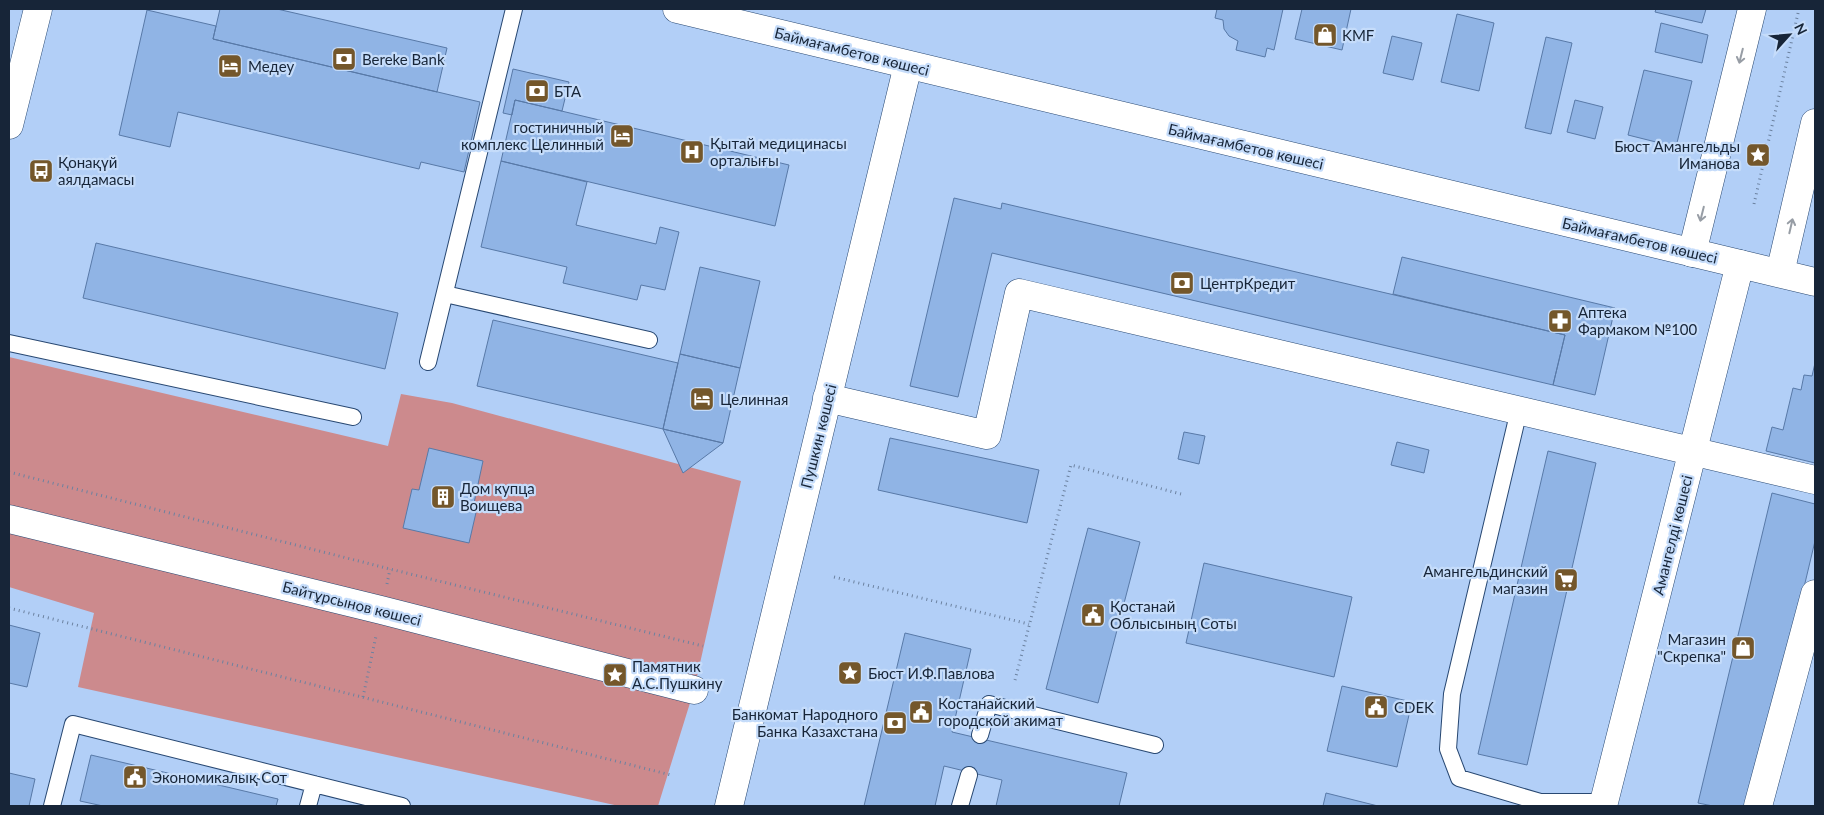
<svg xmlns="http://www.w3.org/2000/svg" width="1824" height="815" font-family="Lato,sans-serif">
	<rect width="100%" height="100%" fill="#b2cff7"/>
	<path fill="#cc8a8d" d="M9,357L388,446L401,394L452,403L741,481L694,690L658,806H619L78,687L94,613L9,587Z"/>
	<path fill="#90b4e5" stroke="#5879a7" d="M220,9H277L447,48L437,92L213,39Z
		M1217,9H1283L1274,50L1267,48L1265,57L1236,50L1238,41L1229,36L1224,29L1223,20L1215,18Z
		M1302,9H1351L1342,50L1295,39Z
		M1656,9H1706L1702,23L1655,12Z
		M147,10L216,26L213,39L480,102L464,172L421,162L419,169L178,112L170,147L119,135Z
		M1457,14L1494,23L1479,91L1441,82Z
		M1661,23L1708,35L1702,63L1655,52Z
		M1392,36L1422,43L1413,80L1383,73Z
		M1546,37L1572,43L1551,134L1525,128Z
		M513,69L569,82L562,111L515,100L512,115L503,113Z
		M1644,70L1692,81L1676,147L1628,135Z
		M515,100L789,165L775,226L501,161Z
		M1575,100L1603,107L1595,139L1567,132Z
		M501,161L587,182L576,225L656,244L660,227L679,232L665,290L641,285L637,300L563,283L567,267L481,247Z
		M954,198L1001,209L1002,203L1565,335L1553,385L992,253L958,397L910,386Z
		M96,243L398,313L385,369L83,298Z
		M1402,257L1615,308L1595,395L1553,385L1565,335L1393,294Z
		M700,267L760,281L740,368L680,354Z
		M493,320L678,363L663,429L477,386Z
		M680,354L740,368L723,443L663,429Z
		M1815,363V463L1766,451L1772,427L1783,430L1793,388L1801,390L1804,375L1812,376Z
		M663,429L723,443L683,473Z
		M1184,432L1205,436L1199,464L1178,459Z
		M890,438L1039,470L1027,523L878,490Z
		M1397,442L1429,450L1424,473L1391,465Z
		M429,448L483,461L474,503L478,504L469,543L403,528L412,489L419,490Z
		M1548,451L1596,463L1527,765L1478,754Z
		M1772,493L1815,504V541L1752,806H1713L1698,803Z
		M1088,528L1140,542L1098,703L1046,689Z
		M1204,563L1352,597L1334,677L1186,643Z
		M9,625L40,633L27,687L9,683Z
		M905,633L971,649L952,732L1127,773L1119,806H996L1002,780L944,766L935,806H864Z
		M1342,686L1412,702L1397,767L1327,751Z
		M91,755L278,799L276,806H103L80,801Z
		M9,773L35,779L29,806H9Z
		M1326,793L1378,806H1323Z"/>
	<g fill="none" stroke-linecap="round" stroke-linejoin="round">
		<defs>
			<path id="lane" d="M445,294L649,340
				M9,343L353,417
				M428,362L514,9
				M1519,410L1452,694L1448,749L1459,778L1540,802H1604
				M980,735L989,704L1155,745
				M52,806L73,724L402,806
				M308,806L314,784
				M960,806L969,775"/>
			<path id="street" d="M1692,253L1752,9
				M1780,273L1815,123
				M827,398L987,435L1019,293L1815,480
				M9,519L381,610L694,690
				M729,806L908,65
				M1603,806L1740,264
				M1758,806L1815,594"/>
			<path id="secondary" d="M677,9L1815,282
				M9,125L38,9"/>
		</defs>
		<use href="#lane" stroke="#284872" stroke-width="18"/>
		<use href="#street" stroke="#284872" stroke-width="29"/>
		<use href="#secondary" stroke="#284872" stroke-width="29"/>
		<path stroke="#6c82a0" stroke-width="3" stroke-dasharray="1 4" stroke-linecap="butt" d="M1754,204L1799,9
			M9,472L390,569L703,646
			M834,577L1029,624
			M387,584L390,569
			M9,608L671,775
			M1015,680L1071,465L1181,494
			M363,697L376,636"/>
		<use href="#lane" stroke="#fff" stroke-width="16"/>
		<use href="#street" stroke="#fff" stroke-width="28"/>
		<use href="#secondary" stroke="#fff" stroke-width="28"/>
	</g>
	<defs><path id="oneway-shaft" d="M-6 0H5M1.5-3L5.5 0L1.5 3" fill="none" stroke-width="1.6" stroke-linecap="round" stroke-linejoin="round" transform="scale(1.25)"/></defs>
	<g stroke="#979da5">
		<use href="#oneway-shaft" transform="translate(1741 56) rotate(104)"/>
		<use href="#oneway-shaft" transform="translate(1702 214) rotate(104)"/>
		<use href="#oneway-shaft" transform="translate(1791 226) rotate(-77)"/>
	</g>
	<defs>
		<symbol id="shop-square" viewBox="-11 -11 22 22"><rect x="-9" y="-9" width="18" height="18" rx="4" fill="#74572b" stroke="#c5dcfa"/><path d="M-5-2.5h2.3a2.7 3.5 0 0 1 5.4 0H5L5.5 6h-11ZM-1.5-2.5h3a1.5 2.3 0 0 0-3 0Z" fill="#fff"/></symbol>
		<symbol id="bank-square" viewBox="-11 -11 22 22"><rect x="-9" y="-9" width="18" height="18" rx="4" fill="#74572b" stroke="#c5dcfa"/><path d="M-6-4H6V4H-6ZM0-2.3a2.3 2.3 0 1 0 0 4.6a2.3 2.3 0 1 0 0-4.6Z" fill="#fff"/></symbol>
		<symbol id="hotel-square" viewBox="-11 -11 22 22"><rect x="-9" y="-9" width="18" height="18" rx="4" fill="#74572b" stroke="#c5dcfa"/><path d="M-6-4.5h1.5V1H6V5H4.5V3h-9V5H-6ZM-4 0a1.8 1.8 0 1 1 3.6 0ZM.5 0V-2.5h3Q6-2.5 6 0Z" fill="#fff"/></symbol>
		<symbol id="hospital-square" viewBox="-11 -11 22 22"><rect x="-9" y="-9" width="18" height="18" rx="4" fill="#74572b" stroke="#c5dcfa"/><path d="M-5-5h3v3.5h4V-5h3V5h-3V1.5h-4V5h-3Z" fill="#fff"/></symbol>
		<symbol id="sight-square" viewBox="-11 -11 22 22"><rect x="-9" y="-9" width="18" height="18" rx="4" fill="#74572b" stroke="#c5dcfa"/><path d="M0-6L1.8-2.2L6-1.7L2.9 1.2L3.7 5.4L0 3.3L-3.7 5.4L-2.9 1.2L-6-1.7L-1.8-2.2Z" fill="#fff"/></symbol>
		<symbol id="bus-square" viewBox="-11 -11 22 22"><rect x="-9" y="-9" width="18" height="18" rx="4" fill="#74572b" stroke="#c5dcfa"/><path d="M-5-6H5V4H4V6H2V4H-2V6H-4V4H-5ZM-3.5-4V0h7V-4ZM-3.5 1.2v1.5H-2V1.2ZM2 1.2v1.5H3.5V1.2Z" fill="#fff"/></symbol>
		<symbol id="pharmacy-square" viewBox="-11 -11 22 22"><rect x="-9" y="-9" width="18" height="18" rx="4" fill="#74572b" stroke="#c5dcfa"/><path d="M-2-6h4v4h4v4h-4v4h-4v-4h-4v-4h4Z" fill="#fff"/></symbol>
		<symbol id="building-square" viewBox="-11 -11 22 22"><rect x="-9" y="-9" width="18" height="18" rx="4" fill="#74572b" stroke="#c5dcfa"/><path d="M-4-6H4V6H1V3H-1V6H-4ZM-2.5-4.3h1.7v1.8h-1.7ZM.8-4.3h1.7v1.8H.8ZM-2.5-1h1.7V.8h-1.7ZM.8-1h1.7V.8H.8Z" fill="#fff"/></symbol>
		<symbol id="supermarket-square" viewBox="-11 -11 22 22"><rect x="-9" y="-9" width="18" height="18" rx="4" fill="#74572b" stroke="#c5dcfa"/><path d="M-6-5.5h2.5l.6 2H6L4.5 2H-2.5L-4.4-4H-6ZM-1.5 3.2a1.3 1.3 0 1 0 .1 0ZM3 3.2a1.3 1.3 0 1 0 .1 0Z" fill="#fff"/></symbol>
		<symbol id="civic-square" viewBox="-11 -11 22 22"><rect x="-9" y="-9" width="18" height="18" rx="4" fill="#74572b" stroke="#c5dcfa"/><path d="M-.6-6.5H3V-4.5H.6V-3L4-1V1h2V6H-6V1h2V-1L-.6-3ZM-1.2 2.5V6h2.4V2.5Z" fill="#fff"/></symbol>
	</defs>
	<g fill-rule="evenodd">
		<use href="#shop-square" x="1311" y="21" width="28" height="28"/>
		<use href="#bank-square" x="330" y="45" width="28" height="28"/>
		<use href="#hotel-square" x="216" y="52" width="28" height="28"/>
		<use href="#bank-square" x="523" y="77" width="28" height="28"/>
		<use href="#hotel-square" x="608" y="122" width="28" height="28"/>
		<use href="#hospital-square" x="678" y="138" width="28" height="28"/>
		<use href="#sight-square" x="1744" y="141" width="28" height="28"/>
		<use href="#bus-square" x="27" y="157" width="28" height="28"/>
		<use href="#bank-square" x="1168" y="269" width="28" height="28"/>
		<use href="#pharmacy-square" x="1546" y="307" width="28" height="28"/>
		<use href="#hotel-square" x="688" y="385" width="28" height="28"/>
		<use href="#building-square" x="429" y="483" width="28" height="28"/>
		<use href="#supermarket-square" x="1552" y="566" width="28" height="28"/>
		<use href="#civic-square" x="1079" y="601" width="28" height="28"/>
		<use href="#shop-square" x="1729" y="634" width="28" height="28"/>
		<use href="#sight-square" x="836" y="659" width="28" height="28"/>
		<use href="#sight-square" x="601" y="661" width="28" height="28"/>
		<use href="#civic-square" x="1362" y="693" width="28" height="28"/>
		<use href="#civic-square" x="907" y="698" width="28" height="28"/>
		<use href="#bank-square" x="881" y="709" width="28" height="28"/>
		<use href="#civic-square" x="121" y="763" width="28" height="28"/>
	</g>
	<g text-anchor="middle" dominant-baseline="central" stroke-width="4.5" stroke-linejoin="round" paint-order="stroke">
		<g font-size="15" fill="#172538" stroke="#c5dcfa" text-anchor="start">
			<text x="1342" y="35">KMF</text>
			<text x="362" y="59">Bereke Bank</text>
			<text x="248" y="66">Медеу</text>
			<text x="554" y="91">БТА</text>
			<text x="604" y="127" text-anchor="end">гостиничный<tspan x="604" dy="17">комплекс Целинный</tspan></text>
			<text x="710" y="143">Қытай медицинасы<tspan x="710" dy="17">орталығы</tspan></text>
			<text x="1740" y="146" text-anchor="end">Бюст Амангельды<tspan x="1740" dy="17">Иманова</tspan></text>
			<text x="58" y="162">Қонақүй<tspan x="58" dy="17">аялдамасы</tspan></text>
			<text x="1200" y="283">ЦентрКредит</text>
			<text x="1578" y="312">Аптека<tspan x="1578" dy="17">Фармаком №100</tspan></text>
			<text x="720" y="399">Целинная</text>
			<text x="460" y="488">Дом купца<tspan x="460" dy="17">Воищева</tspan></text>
			<text x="1548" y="571" text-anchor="end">Амангельдинский<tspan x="1548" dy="17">магазин</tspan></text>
			<text x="1110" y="606">Қостанай<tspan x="1110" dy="17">Облысының Соты</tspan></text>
			<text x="1726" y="639" text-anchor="end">Магазин<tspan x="1726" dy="17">"Скрепка"</tspan></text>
			<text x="632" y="666">Памятник<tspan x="632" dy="17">А.С.Пушкину</tspan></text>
			<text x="868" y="673">Бюст И.Ф.Павлова</text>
			<text x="938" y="703">Костанайский<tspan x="938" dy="17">городской акимат</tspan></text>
			<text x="1394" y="707">CDEK</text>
			<text x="878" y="714" text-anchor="end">Банкомат Народного<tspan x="878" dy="17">Банка Казахстана</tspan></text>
			<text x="152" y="777">Экономикалық Сот</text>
		</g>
		<g font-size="15" fill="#172538" stroke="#c5dcfa">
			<text transform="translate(852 51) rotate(14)">Баймағамбетов көшесі</text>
			<text transform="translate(1246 146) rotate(13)">Баймағамбетов көшесі</text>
			<text transform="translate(1640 240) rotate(13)">Баймағамбетов көшесі</text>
			<text transform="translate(818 436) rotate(-76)">Пушкин көшесі</text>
			<text transform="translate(1672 535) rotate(-76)">Амангелді көшесі</text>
			<text transform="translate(352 603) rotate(14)">Байтұрсынов көшесі</text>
		</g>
	</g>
	<rect width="1824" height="815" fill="none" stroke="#172538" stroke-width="20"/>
	<g transform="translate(1789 35) rotate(63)" stroke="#c5dcfa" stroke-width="4" paint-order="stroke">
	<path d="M0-4L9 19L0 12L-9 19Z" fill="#172538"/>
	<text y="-8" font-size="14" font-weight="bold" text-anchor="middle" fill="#172538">N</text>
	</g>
</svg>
